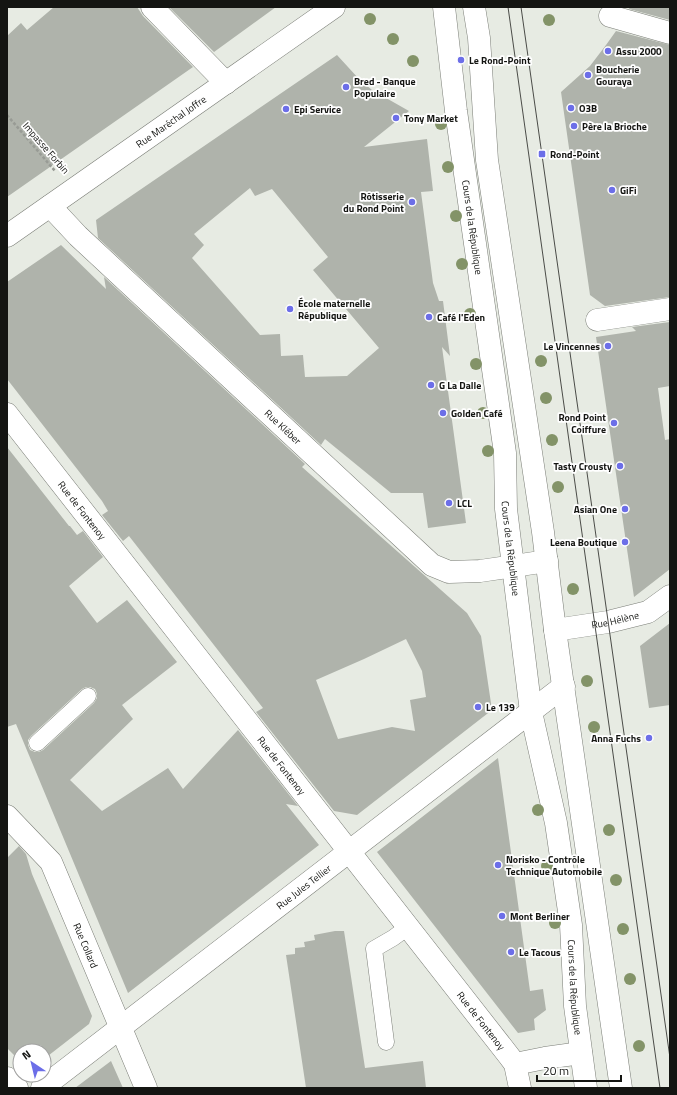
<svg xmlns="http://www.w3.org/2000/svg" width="677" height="1095" font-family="'Titillium Web',sans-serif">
	<rect width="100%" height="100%" fill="#e7ebe3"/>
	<path fill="#afb3ab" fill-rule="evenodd" d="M54,7H137L143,16L193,67L7,197V36L21,23L27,30Z
		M169,7H276L214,52Z
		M630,7H670V20L629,9Z
		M616,31L670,45V297L605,306L590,295L561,92L590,66L606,45Z
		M337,55L359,79L372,90L409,111L364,147L427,139L433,191L421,192L433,283L439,301H443L450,356L442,347L466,523L428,528L423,493H391L325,439L321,445L98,238L96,220ZM250,188L255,196L272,189L328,257L313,270L379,348L347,376L305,377L303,355L281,356L280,334L260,335L192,258L204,245L194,234Z
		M61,245L106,289L104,277L305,464L302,467L467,613L481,636L492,710L357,815L334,811L256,712L263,708L129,536L123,541L102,515L108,511L102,501L7,379V282ZM406,639L422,671L426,697L410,700L415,731L392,727L338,739L316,680L364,659Z
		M670,322V386L658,388L665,440L670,439V569L634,597L596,337L636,331L632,327Z
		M7,447L69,526H70L77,535L83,531L103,557L69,586L97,623L127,600L177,662L122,705L133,719L70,780L102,811L168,768L183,789L238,730L298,806L286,804L319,845L128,993L16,724L7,727ZM86,687H90L95,689L97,694V698L94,703L43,750L39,752H35L30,750L28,745V740L31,736L82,689Z
		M670,623V705L649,708L640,646Z
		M498,758L530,991L543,989L546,1010L534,1019L535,1030L518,1033L377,852Z
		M19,846L26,854L32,874L92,1016L89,1024L44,1059V1051H20V1061L7,1048V858Z
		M335,931H344L365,1068L423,1061L426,1088H306L286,955L295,954V948L305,947L304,942L315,940L314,935Z
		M111,1061L123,1088H75Z"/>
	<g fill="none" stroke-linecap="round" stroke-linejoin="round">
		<defs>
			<path id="service" d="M37,743L88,696
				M386,1042L374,949L393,938L408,927"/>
			<g id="minor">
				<path d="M152,7L226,83"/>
				<path d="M610,16L670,33"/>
				<path id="s1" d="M50,206L78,236L432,565L449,572L480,571L547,561"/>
				<path d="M597,320L670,309"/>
				<path id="s2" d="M7,414L509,1056L515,1064L520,1088"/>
				<path id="s3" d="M555,630L608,622L648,612L670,596"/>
				<path id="s4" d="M7,816L51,862L146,1088"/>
				<path d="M515,1064L545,1058L581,1053"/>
				<path d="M7,1078L17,1088"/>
				<path id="s5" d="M42,1088L564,686"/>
			</g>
			<g id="secondary">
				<path id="s6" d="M444,7L456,111L505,453L506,509L531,712L556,823L571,925L575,1006L586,1088"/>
				<path d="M474,7L479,38L487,160L543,532L555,630L621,1088"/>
				<path id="s7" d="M7,236L334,7"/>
			</g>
		</defs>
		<use href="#service" stroke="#7b7e77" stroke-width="17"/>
		<use href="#minor" stroke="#7b7e77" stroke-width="23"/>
		<use href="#secondary" stroke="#7b7e77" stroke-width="23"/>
		<path stroke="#989b95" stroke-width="2.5" stroke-dasharray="3 2" stroke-linecap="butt" d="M7,115L55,171"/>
		<use href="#service" stroke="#fff" stroke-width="16"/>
		<use href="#minor" stroke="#fff" stroke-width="22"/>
		<use href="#secondary" stroke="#fff" stroke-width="22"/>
		<path stroke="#4b4c48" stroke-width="1" d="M508,7L660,1088
			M521,7L670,1058"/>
	</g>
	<g fill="#839368">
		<circle cx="370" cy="19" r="6"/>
		<circle cx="549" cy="20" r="6"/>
		<circle cx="393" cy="39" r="6"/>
		<circle cx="413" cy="61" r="6"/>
		<circle cx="441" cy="124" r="6"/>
		<circle cx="448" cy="167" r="6"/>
		<circle cx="456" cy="216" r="6"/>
		<circle cx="462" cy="264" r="6"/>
		<circle cx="470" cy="314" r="6"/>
		<circle cx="541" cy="361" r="6"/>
		<circle cx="476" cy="364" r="6"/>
		<circle cx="546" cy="398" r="6"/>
		<circle cx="483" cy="413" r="6"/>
		<circle cx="552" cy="440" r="6"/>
		<circle cx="488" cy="451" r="6"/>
		<circle cx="558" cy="487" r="6"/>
		<circle cx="573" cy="589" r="6"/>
		<circle cx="587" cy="681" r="6"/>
		<circle cx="594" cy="727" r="6"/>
		<circle cx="538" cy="810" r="6"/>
		<circle cx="609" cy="830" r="6"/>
		<circle cx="547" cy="866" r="6"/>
		<circle cx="616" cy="880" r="6"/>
		<circle cx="555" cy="923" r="6"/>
		<circle cx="623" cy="929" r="6"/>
		<circle cx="630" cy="979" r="6"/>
		<circle cx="639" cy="1046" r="6"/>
	</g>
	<g fill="#6c6ee8" stroke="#fff" stroke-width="1.5">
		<circle cx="608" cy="51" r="4"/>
		<circle cx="461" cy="60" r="4"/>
		<circle cx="588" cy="75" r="4"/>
		<circle cx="346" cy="87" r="4"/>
		<circle cx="571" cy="108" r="4"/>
		<circle cx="286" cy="109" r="4"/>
		<circle cx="396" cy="118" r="4"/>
		<circle cx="574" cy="126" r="4"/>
		<rect x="538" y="150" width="8" height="8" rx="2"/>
		<circle cx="612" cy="190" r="4"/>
		<circle cx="412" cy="202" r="4"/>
		<circle cx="290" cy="309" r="4"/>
		<circle cx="429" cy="317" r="4"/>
		<circle cx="608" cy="346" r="4"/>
		<circle cx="431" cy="385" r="4"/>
		<circle cx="443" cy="413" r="4"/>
		<circle cx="614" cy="423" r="4"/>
		<circle cx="620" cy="466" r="4"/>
		<circle cx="449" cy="503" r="4"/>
		<circle cx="625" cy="509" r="4"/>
		<circle cx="625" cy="542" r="4"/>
		<circle cx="478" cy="707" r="4"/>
		<circle cx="649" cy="738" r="4"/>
		<circle cx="498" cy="865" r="4"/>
		<circle cx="502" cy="916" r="4"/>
		<circle cx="511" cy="952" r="4"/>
	</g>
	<g text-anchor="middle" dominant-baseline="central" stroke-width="3.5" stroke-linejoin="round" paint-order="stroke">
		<g font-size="10" font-weight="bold" fill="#141512" stroke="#fff" text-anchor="start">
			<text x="616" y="51">Assu 2000</text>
			<text x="469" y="60">Le Rond-Point</text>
			<text x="596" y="69">Boucherie<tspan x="596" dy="12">Gouraya</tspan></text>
			<text x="354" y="81">Bred - Banque<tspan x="354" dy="12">Populaire</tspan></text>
			<text x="579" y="108">O3B</text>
			<text x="294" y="109">Epi Service</text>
			<text x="404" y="118">Tony Market</text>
			<text x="582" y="126">Père la Brioche</text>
			<text x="550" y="154">Rond-Point</text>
			<text x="620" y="190">GiFi</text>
			<text x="404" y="196" text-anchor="end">Rôtisserie<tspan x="404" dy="12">du Rond Point</tspan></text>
			<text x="298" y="303">École maternelle<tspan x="298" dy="12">République</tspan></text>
			<text x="437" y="317">Café l'Eden</text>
			<text x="600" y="346" text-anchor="end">Le Vincennes</text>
			<text x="439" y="385">G La Dalle</text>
			<text x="451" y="413">Golden Café</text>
			<text x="606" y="417" text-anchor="end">Rond Point<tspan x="606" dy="12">Coiffure</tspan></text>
			<text x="612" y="466" text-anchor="end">Tasty Crousty</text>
			<text x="457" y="503">LCL</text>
			<text x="617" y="509" text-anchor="end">Asian One</text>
			<text x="617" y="542" text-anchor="end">Leena Boutique</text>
			<text x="486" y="707">Le 139</text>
			<text x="641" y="738" text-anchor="end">Anna Fuchs</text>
			<text x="506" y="859">Norisko - Contrôle<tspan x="506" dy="12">Technique Automobile</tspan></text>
			<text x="510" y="916">Mont Berliner</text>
			<text x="519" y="952">Le Tacous</text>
		</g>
		<g font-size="10" fill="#141512" stroke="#fff">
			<text stroke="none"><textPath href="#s7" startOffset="200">Rue Maréchal Joffre</textPath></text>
			<text transform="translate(46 148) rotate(49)">Impasse Forbin</text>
			<text stroke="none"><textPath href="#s6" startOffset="222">Cours de la République</textPath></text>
			<text stroke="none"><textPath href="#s1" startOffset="321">Rue Kléber</textPath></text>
			<text stroke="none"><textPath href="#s2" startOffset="122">Rue de Fontenoy</textPath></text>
			<text stroke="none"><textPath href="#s6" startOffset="546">Cours de la République</textPath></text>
			<text stroke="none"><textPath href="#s3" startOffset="61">Rue Hélène</textPath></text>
			<text stroke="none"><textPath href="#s2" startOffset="446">Rue de Fontenoy</textPath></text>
			<text stroke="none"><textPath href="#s5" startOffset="330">Rue Jules Tellier</textPath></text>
			<text stroke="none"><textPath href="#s4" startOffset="154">Rue Collard</textPath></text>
			<text stroke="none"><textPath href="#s6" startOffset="990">Cours de la République</textPath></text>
			<text stroke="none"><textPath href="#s2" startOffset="770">Rue de Fontenoy</textPath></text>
		</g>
	</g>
	<rect width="677" height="1095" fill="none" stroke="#141512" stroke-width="16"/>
	<g transform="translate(32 1063) rotate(325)"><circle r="19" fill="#ffffff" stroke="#a1a1a0"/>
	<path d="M0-3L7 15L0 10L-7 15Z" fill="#6c6ee8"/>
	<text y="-6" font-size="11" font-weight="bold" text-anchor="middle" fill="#141512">N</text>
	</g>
	<path d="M537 1075v6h84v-6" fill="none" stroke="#141512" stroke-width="2"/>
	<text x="543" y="1075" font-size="12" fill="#141512" stroke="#ffffff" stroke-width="3" paint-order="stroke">20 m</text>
</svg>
